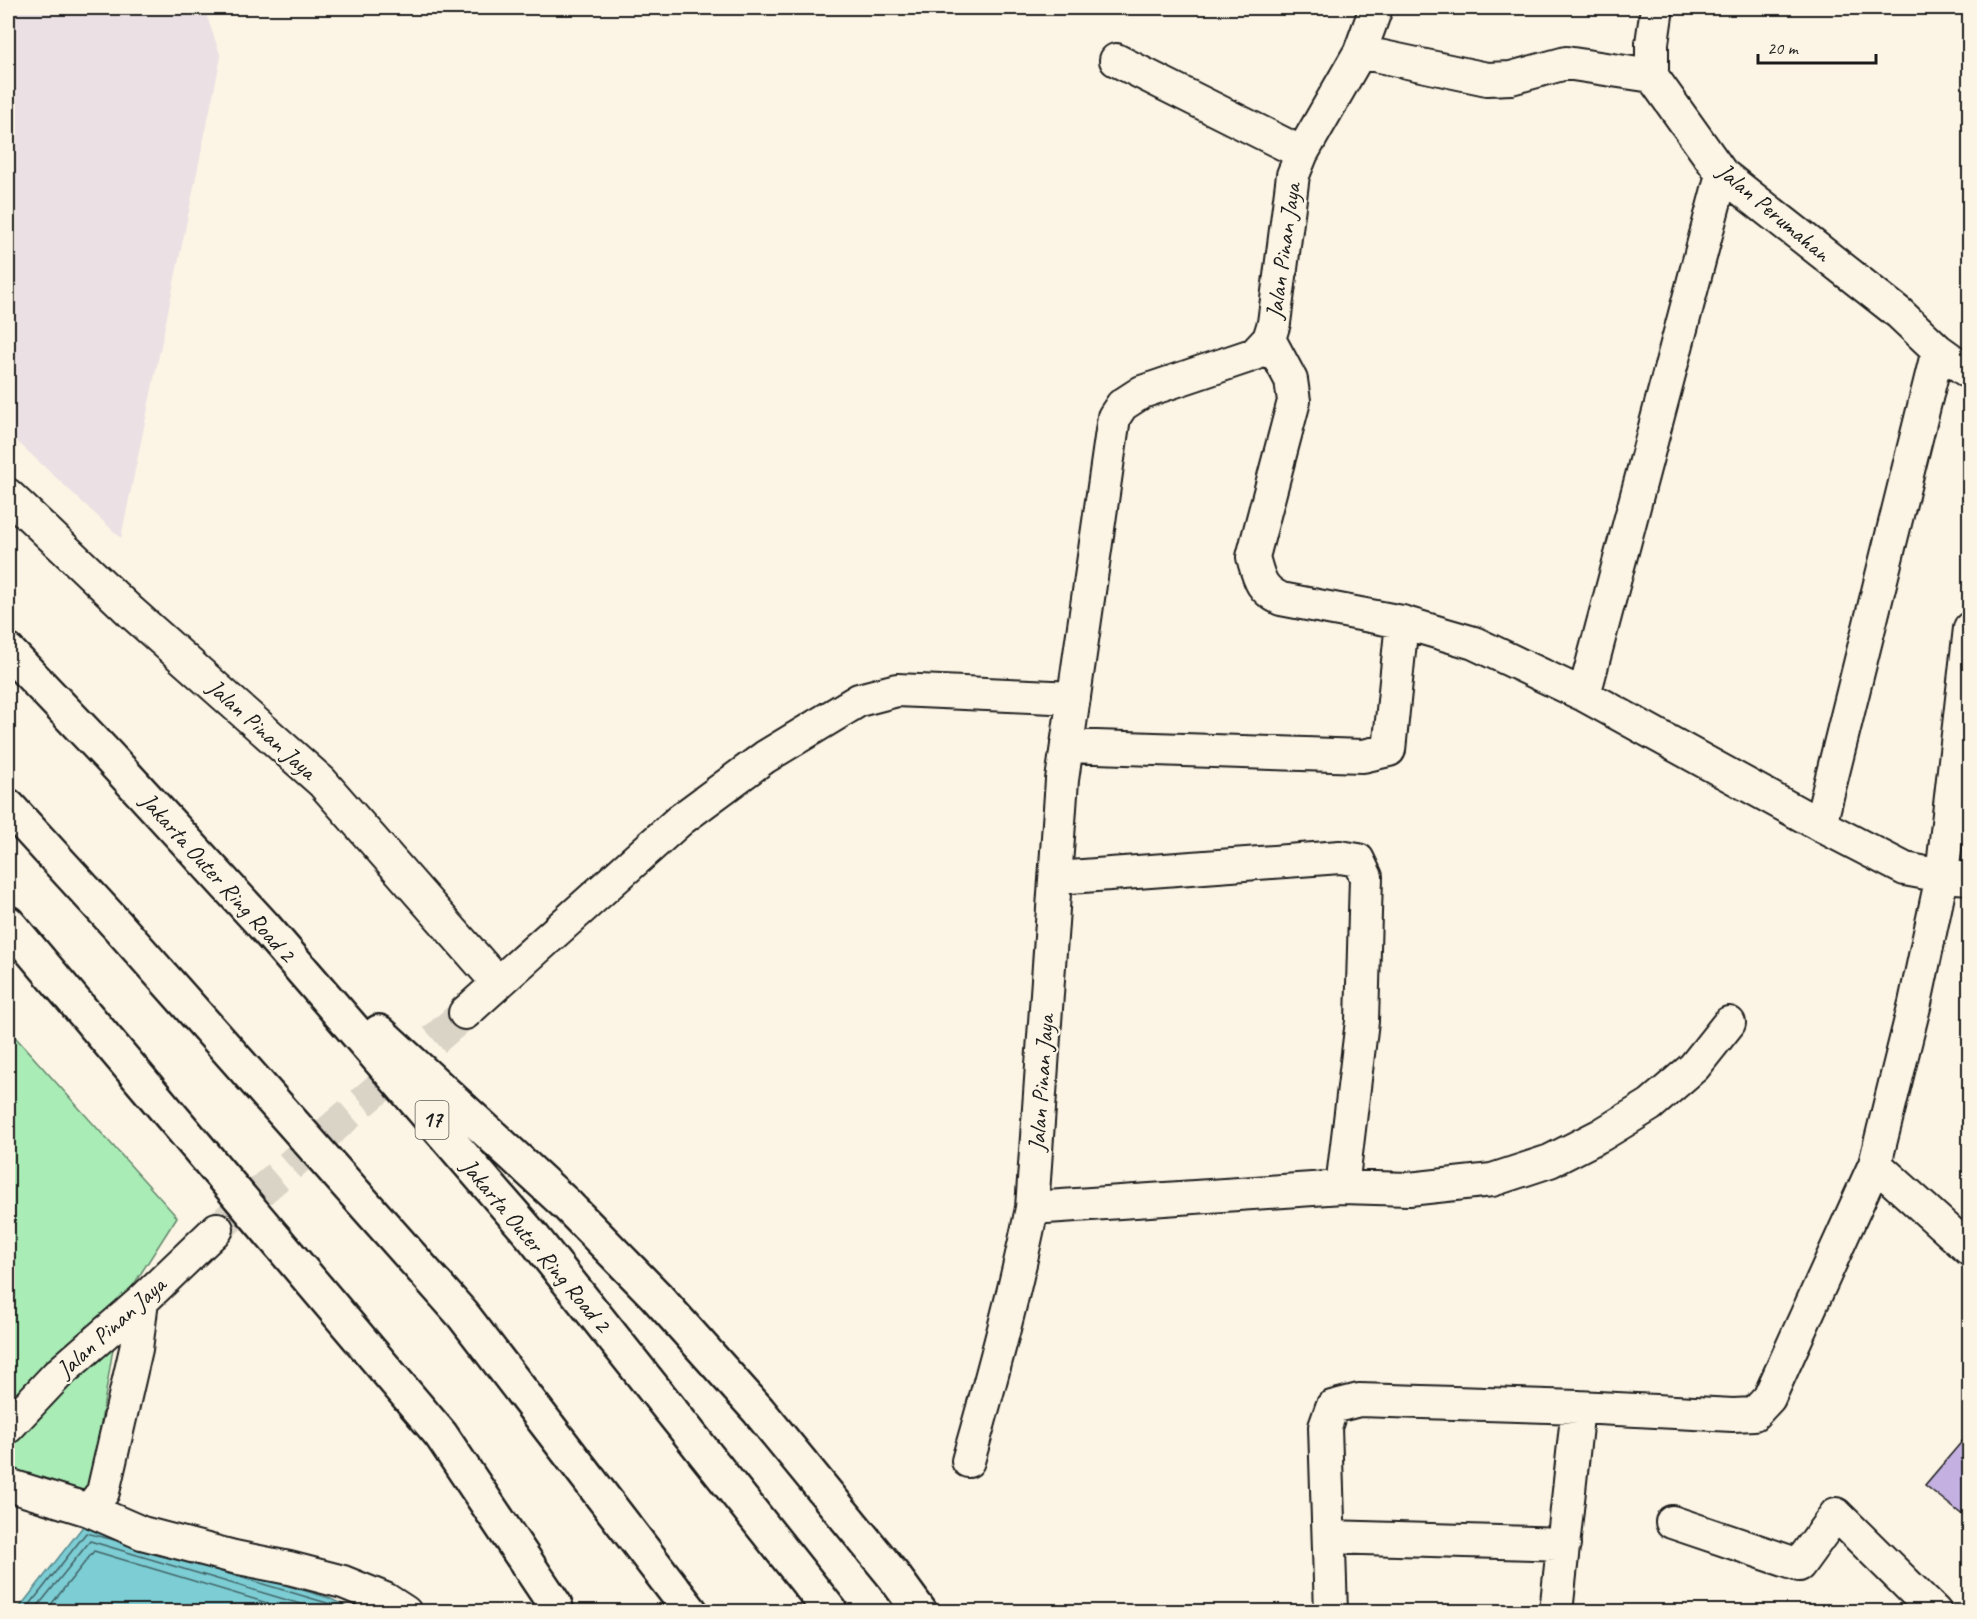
<svg xmlns="http://www.w3.org/2000/svg" width="1977" height="1619" font-family="Caveat,sans-serif">
	<rect width="100%" height="100%" fill="#fcf5e5"/>
	<filter id="ink" filterUnits="userSpaceOnUse"><feTurbulence type="fractalNoise" baseFrequency=".0167" numOctaves="2"/><feDisplacementMap in="SourceGraphic" scale="12" xChannelSelector="R" yChannelSelector="G"/><feConvolveMatrix kernelMatrix="1 2 1 2 8 2 1 2 1" color-interpolation-filters="sRGB"/></filter>
	<g filter="url(#ink)">
		<path fill="#ebe1e4" d="M8,8H204L221,57L121,538L8,433Z"/>
		<path fill="#a9ecb6" stroke="#628469" stroke-width="1.5" d="M8,1029L177,1217L120,1306L84,1525L8,1492Z"/>
		<path fill="#7ccdd4" stroke="#56868a" stroke-width="1.5" d="M84,1525L329,1598L355,1611L16,1612Z"/>
		<g fill="none" stroke-linecap="round" stroke-linejoin="round">
			<path stroke="#426366" stroke-width="1.5" d="M216,1570L327,1603L342,1612
				M24,1612L86,1533L115,1540
				M33,1612L90,1541L327,1612
				M45,1612L94,1551L297,1612"/>
		</g>
		<path fill="#c4b1e1" stroke="#1c1c1c" stroke-width="1.5" d="M1970,1432V1521L1925,1485Z"/>
		<g fill="none" stroke-linecap="round" stroke-linejoin="round">
			<path stroke="#dad4c7" stroke-width="32" stroke-dasharray="32 16" stroke-linecap="butt" d="M217,1229L465,1013"/>
			<defs>
				<path id="minor" d="M1657,8L1652,43V76L1722,174L1899,313L1938,350L1970,373
					M1360,52L1487,79L1511,78L1566,63L1652,76
					M1116,60L1302,153
					M1269,339L1291,380L1294,401L1253,557C1259,578 1260,589 1281,599L1402,622L1474,643L1584,695L1820,825L1905,869L1942,876L1970,878
					M8,495L131,612L322,782L497,982
					M1584,695L1722,174
					M1067,746L1363,756L1389,750L1402,622
					M1820,825L1938,350
					M465,1013L680,820L765,757L859,700L897,690L1074,698
					M1875,1164L1970,1250
					M1342,1187L1409,1189L1492,1180L1550,1161L1601,1135L1650,1105L1694,1067L1729,1023
					M1032,1208L1342,1187L1362,1021L1366,877L1358,860L1340,857L1056,878
					M8,1427L57,1375L142,1301L217,1229
					M968,1461C992,1377 1015,1293 1032,1208L1062,780L1114,417L1122,405L1142,392L1255,354L1269,339L1274,323L1293,175L1302,153L1360,52L1376,8
					M8,1485L89,1510L142,1533L234,1557L289,1568L343,1582L385,1599L405,1612
					M89,1510L103,1492L136,1349L142,1301
					M1672,1522L1799,1565L1836,1514L1935,1612
					M1329,1537L1564,1544
					M1331,1612L1325,1427L1332,1407L1359,1400L1578,1407L1733,1415L1754,1414L1769,1398L1875,1164L1915,1003L1942,876L1970,628
					M1556,1612L1578,1407"/>
				<path id="motorway" d="M8,651L108,756L263,925L533,1237L831,1612
					M8,806L117,925L463,1315L691,1612
					M8,923L441,1435L555,1605L557,1612
					M379,1032L567,1205L656,1296L758,1410L893,1575L920,1612"/>
			</defs>
			<use href="#minor" stroke="#1c1c1c" stroke-width="36"/>
			<use href="#motorway" stroke="#1c1c1c" stroke-width="38"/>
			<use href="#minor" stroke="#fcf5e5" stroke-width="32"/>
			<use href="#motorway" stroke="#fcf5e5" stroke-width="33"/>
		</g>
	</g>
	<g text-anchor="middle" dominant-baseline="central" stroke-width="4.5" stroke-linejoin="round" paint-order="stroke">
		<rect fill="#fcf5e5" stroke="#5f5d58" stroke-width="1.5" x="415.5" y="1101" width="33" height="38" rx="4.5"/>
		<g font-size="22" font-weight="bold" fill="#1c1c1c">
			<text x="432" y="1120">17</text>
		</g>
		<g font-size="24" fill="#1c1c1c" stroke="#fcf5e5">
			<text transform="translate(1774 212) rotate(40)">Jalan Perumahan</text>
			<text transform="translate(1283 251) rotate(-82)">Jalan Pinan Jaya</text>
			<text transform="translate(262 729) rotate(42)">Jalan Pinan Jaya</text>
			<text transform="translate(218 877) rotate(48)">Jakarta Outer Ring Road 2</text>
			<text transform="translate(1041 1083) rotate(-86)">Jalan Pinan Jaya</text>
			<text transform="translate(536 1245) rotate(50)">Jakarta Outer Ring Road 2</text>
			<text transform="translate(111 1327) rotate(-42)">Jalan Pinan Jaya</text>
		</g>
	</g>
	<rect width="1977" height="1619" fill="none" stroke="#fcf5e5" stroke-width="30"/>
	<rect x="15" y="15" width="1947" height="1589" fill="none" stroke="#1c1c1c" stroke-width="2" filter="url(#ink)"/>
	<path d="M1758 54v9h118v-9" fill="none" stroke="#1c1c1c" stroke-width="3"/>
	<text x="1767" y="54" font-size="18" fill="#1c1c1c" stroke="#fcf5e5" stroke-width="4.5" paint-order="stroke">20 m</text>
</svg>
